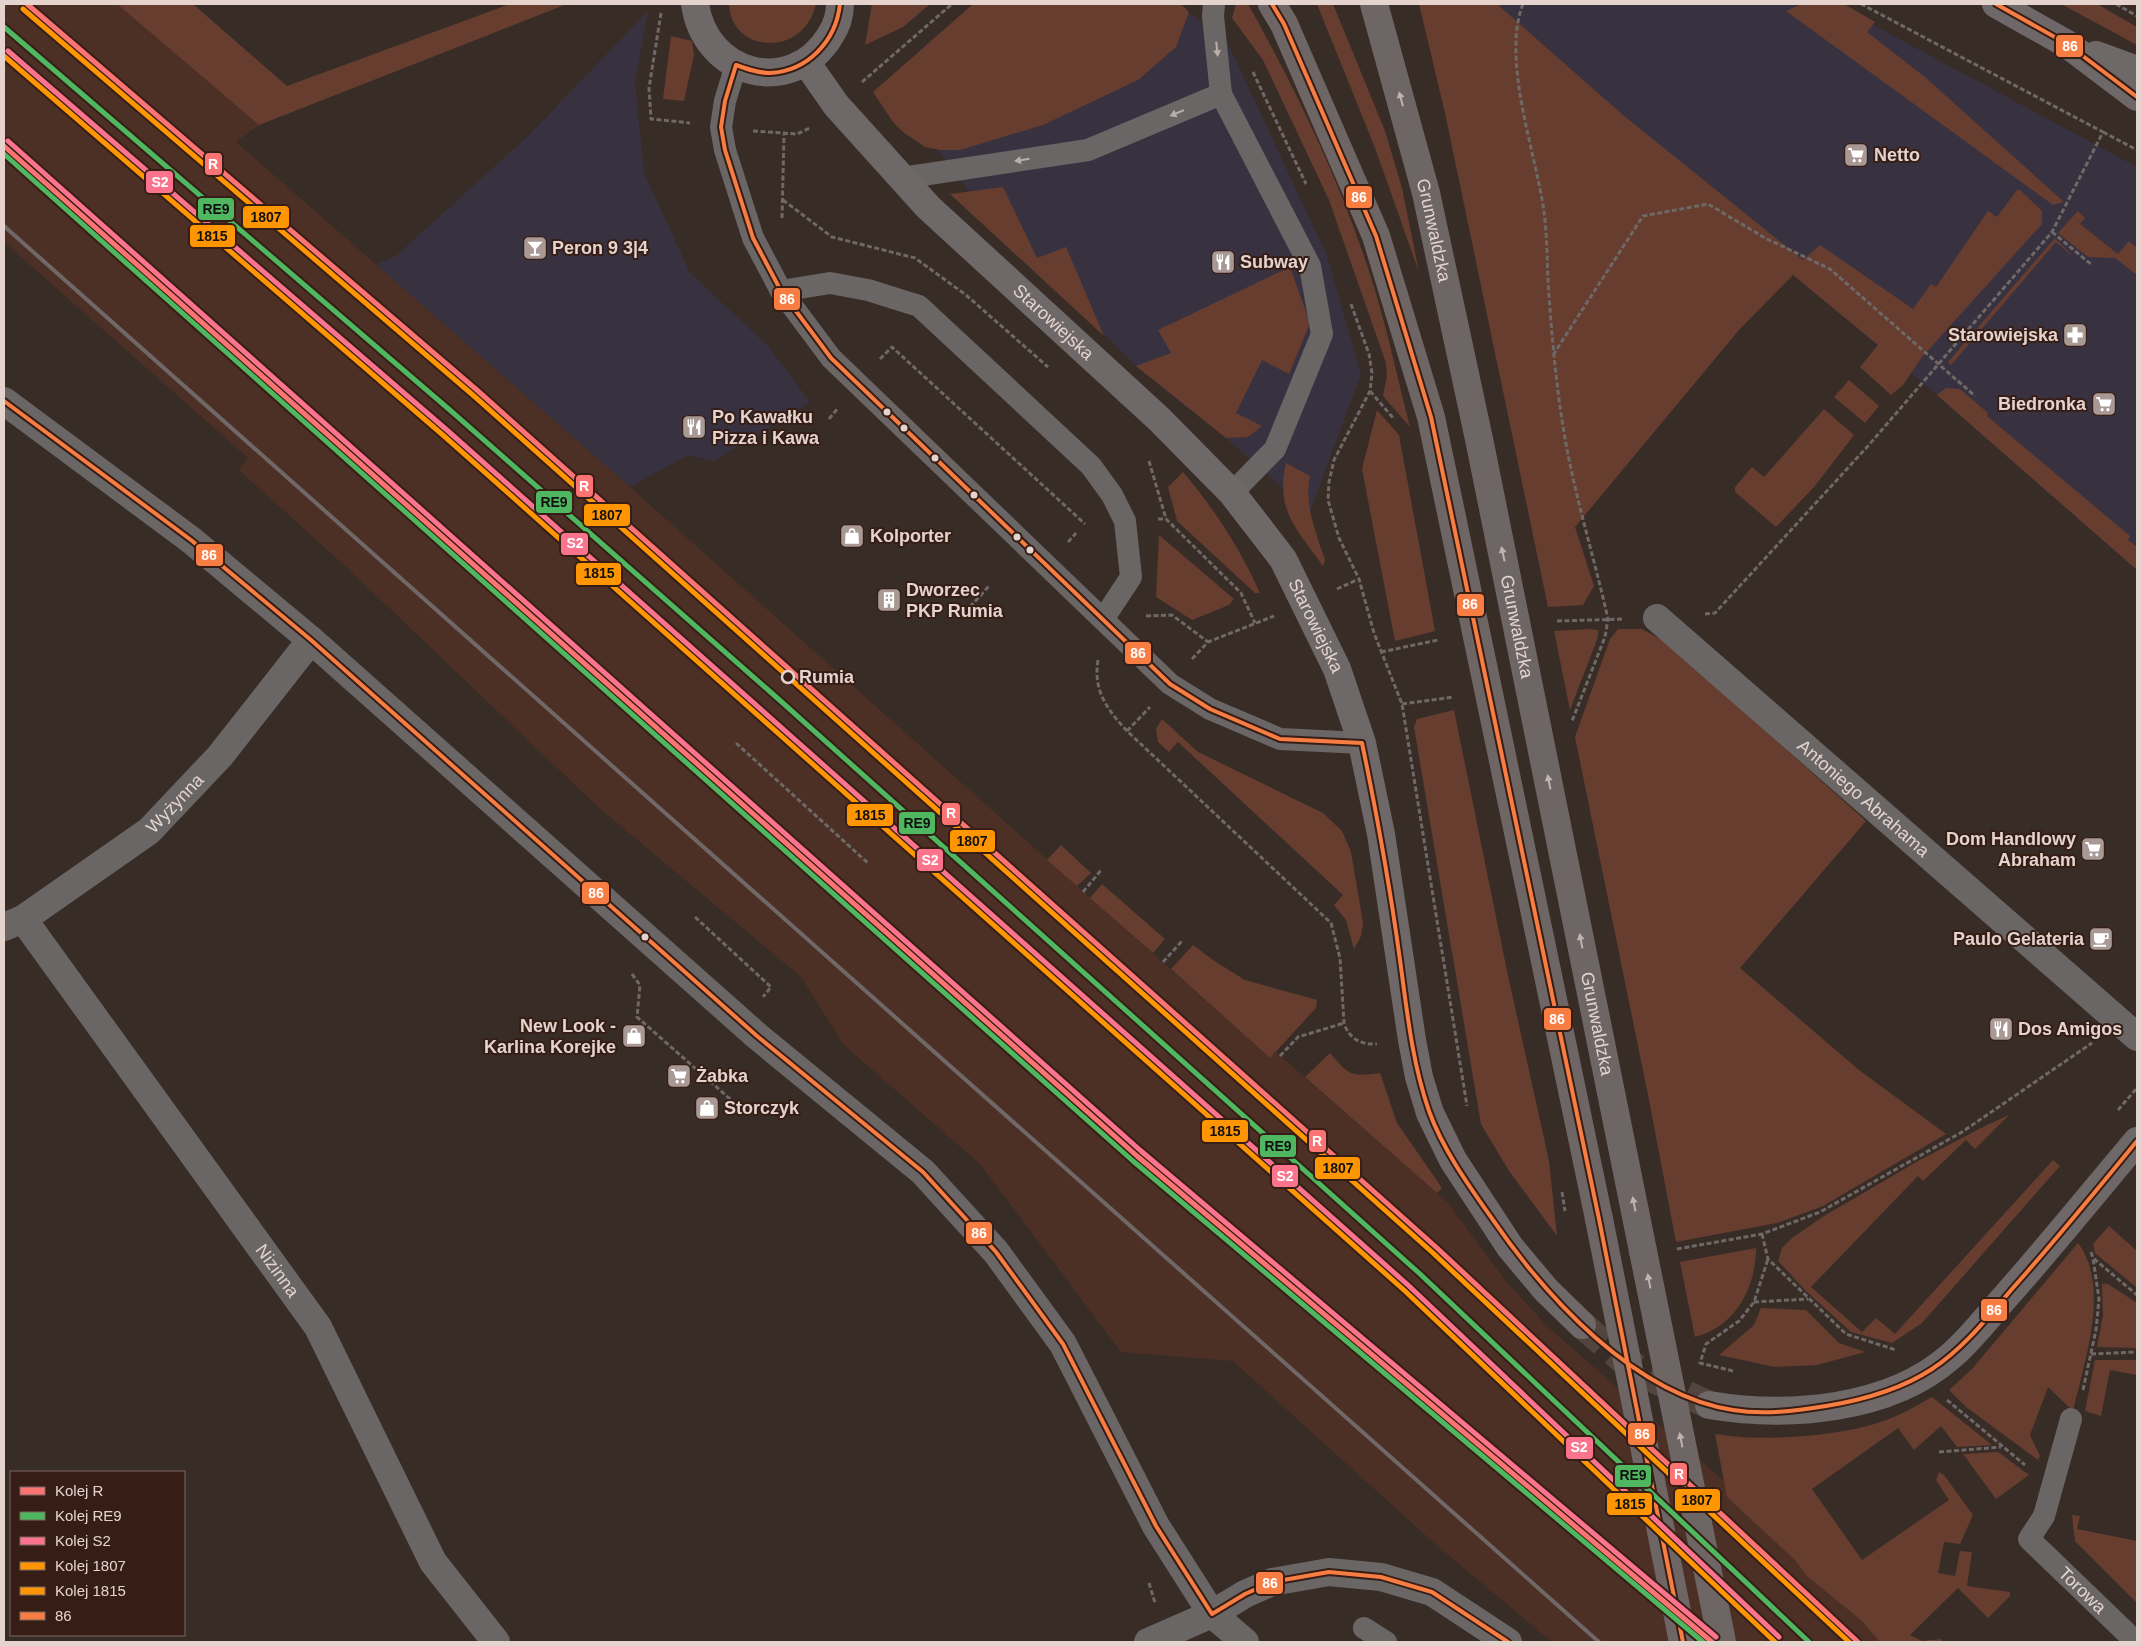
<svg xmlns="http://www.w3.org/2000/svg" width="2141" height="1646" font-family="Arial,sans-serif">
	<rect width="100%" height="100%" fill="#382c27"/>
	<path fill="#383240" d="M1177,4L1227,41L1327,256L1361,374L1310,512L1226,438L1136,366L993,223L908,111Z
		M1497,4H1834L2137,167V570L1937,395L1794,275L1623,115Z
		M648,11L635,83L644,173L690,273L767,345L810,402L714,461L688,455L630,487L375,264L396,256L526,138Z"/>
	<path fill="#4c2f25" d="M4,4H117L259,125L236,142L630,487L1270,1058L1276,1052L1437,1193L1449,1204L1505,1280L1546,1325L1749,1503L1900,1642H1552L1434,1543L1233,1361L1121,1352L981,1165L844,1045L801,977L598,807L344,565L239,470L248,458L4,242Z"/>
	<path fill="#673d2f" d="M117,4H193L287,86L510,4H567L259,125Z
		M729,4H816C804,58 731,54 729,4Z
		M872,4H930L903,27L865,45Z
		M973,4H1181L1189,12L1176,47L1138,80L1043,125L960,150H941L925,147L903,132L893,122L873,92Z
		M1236,4H1248C1298,93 1344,189 1374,287C1388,333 1398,380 1410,427L1383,396L1387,376L1386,363L1329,200L1263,60L1232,18Z
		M1317,4H1333L1385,131L1402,188L1419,272L1375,148Z
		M1419,4H1497L1623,115L1803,260L1820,245L1913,309L1931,284L1936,287L1988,211L1997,217L2017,190H2020L2042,211V224L1922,357L1903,385L1891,395L1860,367L1878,345L1793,275L1739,330L1575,527L1594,586L1583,605L1548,607L1445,113Z
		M1801,4H1844L1875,22L1867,32L1925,77L2064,202L2053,205L1786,11Z
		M2061,4H2097L2137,27V45Z
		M671,36L692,41L694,55L684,101L663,99Z
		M1003,187L1037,258L1066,247L1104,336L950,194Z
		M2078,211L2085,218L2080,224L2118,254L2129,241L2137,248V275L2115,258L2088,257L2058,233Z
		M2055,238L2075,258L2056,242L1951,365L1948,362Z
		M1290,267L1310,323L1289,374L1262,360L1236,413L1262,426L1248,437L1226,438L1136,366L1171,353L1158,330Z
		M1849,380L1879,406L1865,423L1834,397Z
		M1946,388L1960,389L1988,413L1987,416L2130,536L2128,540L2137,547V570L1937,395Z
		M1824,409L1854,435L1815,486L1776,527L1735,492V487L1752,467L1764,477Z
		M1377,410L1399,435L1435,631L1395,641L1362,469Z
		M1286,463L1310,476C1304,505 1316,532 1325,560L1323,566C1297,529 1275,511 1286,463Z
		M1183,472C1216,511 1239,547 1260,593H1255L1177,521L1168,487Z
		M1159,535L1234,599L1229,605L1192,620L1156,597Z
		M1589,629L1598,630V637L1570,710L1554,631Z
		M1618,629H1642L1667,643L1866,821L1740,968L1859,1070L1946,1134L1823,1206L1777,1223L1676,1242L1649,1100L1575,737L1610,639Z
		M1454,710L1507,971L1549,1161L1557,1236L1509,1171L1481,1124L1414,727L1417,719Z
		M1162,719L1198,752L1323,813L1342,831L1351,852L1363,923L1361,936L1354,949L1346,920L1334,905L1343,895L1178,742L1169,752L1158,742L1156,729Z
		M1061,845L1091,873L1077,886L1047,860Z
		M1102,884L1165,939L1153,953L1090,898Z
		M1193,945L1213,960L1245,980L1317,1000L1316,1008L1270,1058L1171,969Z
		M1330,1053C1349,1075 1350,1077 1380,1073L1397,1123L1442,1188L1437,1193L1305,1077Z
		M2009,1115L1975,1149L1966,1140L1923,1181L1918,1176L1811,1287L1862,1332L1876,1318L1895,1334L2053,1160L2060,1166L1922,1323L1892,1343L1851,1332L1806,1291L1778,1261L1782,1248L1792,1238L1824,1216L1918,1161L1987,1125Z
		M2109,1226L2137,1251V1288L2095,1253L2093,1244Z
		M2078,1243C2111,1286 2084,1363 2073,1411L2048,1387L2030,1435L2040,1456L2038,1460L1966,1407L1949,1390L1972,1369Z
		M1756,1248C1756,1288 1735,1327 1695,1337L1680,1262Z
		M2102,1284H2108L2137,1303V1348L2097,1347L2103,1315Z
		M1761,1308L1806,1310L1839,1343L1865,1352L1817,1365L1775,1367L1719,1355L1754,1325Z
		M2095,1360H2137V1375L2110,1370L2101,1416L2085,1411Z
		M1932,1397L1992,1445L1957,1447L1941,1426L1914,1450L1898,1428L1812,1489L1862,1560L1949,1500L1936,1480L1939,1472L1944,1475L1973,1515L1960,1544L1944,1542L1938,1573L1955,1576L1960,1551L1972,1552L1967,1586L2010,1592V1596L1988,1618L1958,1588L1910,1635L1922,1641L1941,1639L1943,1642H1880L1862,1621L1807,1576L1795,1560L1727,1497L1715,1434C1762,1442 1846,1437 1891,1418C1905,1413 1919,1404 1932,1397Z
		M1998,1452L2029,1475L1996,1499L1963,1454Z
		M2072,1515L2080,1516L2077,1529L2137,1541V1603L2075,1541Z"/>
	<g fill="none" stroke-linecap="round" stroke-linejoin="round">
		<path stroke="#524540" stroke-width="28" stroke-dasharray="28 14" stroke-linecap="butt" d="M1582,1325L1622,1359L1656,1380L1709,1405"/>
		<path stroke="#6e6866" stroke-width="3" stroke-dasharray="5 2.5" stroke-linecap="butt" d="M1523,4C1501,60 1536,153 1544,212C1547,235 1547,258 1548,280C1551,327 1555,374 1562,420C1572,488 1593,552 1608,619L1605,637L1572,721
			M2116,4L2137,16
			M661,13L649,88L651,119L690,123
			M1253,72L1306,184
			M862,82L952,4
			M753,131L797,134L810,128
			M2103,132L2137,150
			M783,200L832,237L915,258L966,295L1048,367
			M782,218L784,134
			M2052,232L2092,265
			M1351,304L1369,354L1372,373L1370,391L1334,460L1329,482L1328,500L1339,538L1359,579L1374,633L1402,704L1467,1106
			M1553,355L1643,216L1708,204L1765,238L1830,269L1975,396
			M880,359L892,347L1085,524
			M1370,391L1394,419
			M829,419L838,408
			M1149,461L1166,519
			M1158,519H1166L1241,593L1255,623
			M1068,542L1076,533
			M1337,589L1359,579
			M970,607L989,586
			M1705,614L1715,613L1868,446L2052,232L2103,132L1861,4
			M1146,616L1172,615L1208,642
			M1557,621L1624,619
			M1381,652L1438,640
			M1192,659L1208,642L1274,616
			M1098,660C1093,691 1107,709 1127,731L1331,923L1340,958L1344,1023C1349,1039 1361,1045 1377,1044
			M1402,704L1454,697
			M1127,731L1150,707
			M736,743L869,864
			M1083,892L1102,869
			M695,917L771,987L763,997
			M1163,962L1182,941
			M632,974L640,985L637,1017L738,1106L794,1111
			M1280,1056L1298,1037L1344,1023
			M2118,1110L2137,1088
			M1762,1234L1768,1259L1846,1334L1896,1350
			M1677,1249L1762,1234L1820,1212L1962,1132L2092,1043
			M2091,1252L2093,1258L2137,1295
			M1754,1302L1808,1299
			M2091,1354L2137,1352
			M1733,1371L1700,1363L1706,1344L1739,1321L1754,1302L1768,1259
			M2083,1390L2096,1330L2099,1299L2093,1258
			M1947,1400L2025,1465
			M1939,1452L2001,1447
			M1149,1583L1155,1603"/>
		<g stroke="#6b6666" stroke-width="22">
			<path d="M1214,4L1213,16L1221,94L1310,266L1322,334L1275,449L1232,493"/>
			<path d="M736,65L725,101L721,127L725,150L753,238L781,291L831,358L1170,684L1210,709L1280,739L1362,743"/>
			<path d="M902,178L1088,150L1221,94"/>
			<path d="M781,291L830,283L868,290L919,306L1091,466L1112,495L1125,521L1131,577L1104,618"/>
			<path id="s1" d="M2071,1419L2044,1516L2029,1539L2136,1642"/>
			<path d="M1364,1628L1386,1642"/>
		</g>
		<g stroke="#6b6666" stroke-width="28">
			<path id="s2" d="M1657,618L2137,1037"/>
			<path id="s3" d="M23,919L318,1327L433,1562L496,1642"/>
			<path id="s4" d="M4,927L23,919L149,831L220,756L311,640"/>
			<path d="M1148,1642L1212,1614"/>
		</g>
		<path stroke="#6b6666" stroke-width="28" d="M4,401L191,540L311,640L757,1036L923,1172L996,1252L1063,1344L1156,1526L1212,1614L1245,1642
			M1212,1614L1245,1594L1272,1582L1329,1572L1381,1577L1432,1592L1508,1642"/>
		<g stroke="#6f6868" stroke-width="28">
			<path d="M695,4C705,75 791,99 830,36C836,27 840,15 840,4"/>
			<path d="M1996,4L2067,44L2137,97"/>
			<path d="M2096,55L2137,70"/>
			<path id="s5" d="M806,62L836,105L928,207L1159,419L1232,493L1283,559L1337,669L1362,743L1381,834L1412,1040L1419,1077L1430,1113L1453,1160L1510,1247L1546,1290L1582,1325"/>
			<path d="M1709,1405C1786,1418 1889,1411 1951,1356C1972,1338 1989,1315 2007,1295C2052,1244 2094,1192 2137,1141"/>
		</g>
		<g stroke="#6e6665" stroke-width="28">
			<path d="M1272,4L1284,24L1376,236L1431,417L1599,1219"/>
			<path id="s6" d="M1374,4L1426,193L1479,439L1643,1251"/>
		</g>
		<path stroke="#6f6866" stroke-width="4" d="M4,226L1599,1642"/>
		<path stroke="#6e6866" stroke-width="3" stroke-dasharray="5 2.5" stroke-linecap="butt" d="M1562,1192L1565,1211"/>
		<path stroke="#6e6665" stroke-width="28" d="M1599,1219L1683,1642
			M1643,1251L1722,1642"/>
		<defs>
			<path id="bus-1" d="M1272,4L1284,24L1376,236L1431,417L1599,1219L1683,1642
				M1996,4L2067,44L2137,97
				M736,65L725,101L721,127L725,150L753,238L781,291L831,358L1170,684L1210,709L1280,739L1362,743
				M736,65C747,69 758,73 770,73C808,71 836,41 840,4
				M4,401L191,540L311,640L757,1036L923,1172L996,1252L1063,1344L1156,1526L1212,1614L1245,1594L1272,1582L1329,1572L1381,1577L1432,1592L1508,1642
				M1362,743C1377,815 1390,887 1400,960C1407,1011 1412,1062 1429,1111C1443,1150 1469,1186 1493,1220C1546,1297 1635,1395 1733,1410C1764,1415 1795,1411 1826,1406C1863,1400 1900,1390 1932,1369C1964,1348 1988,1317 2012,1289C2055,1241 2096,1191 2137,1141"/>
		</defs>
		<use href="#bus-1" stroke="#361e16" stroke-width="8"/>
		<use href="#bus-1" stroke="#f77d43" stroke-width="4"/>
		<defs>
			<path id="rail-1" d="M27,4L478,391L1437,1248L1858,1642
				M4,146L1137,1156L1712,1642"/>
			<path id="rail-2" d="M4,27L451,411L775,696L1419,1273L1809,1642
				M4,154L1133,1161L1703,1642"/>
			<path id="rail-3" d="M8,51L448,431L1409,1286L1779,1637
				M8,141L1141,1151L1716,1637"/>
			<path id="rail-4" d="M23,9L474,396L1433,1253L1849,1642"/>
			<path id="rail-5" d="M4,56L444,436L1405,1291L1775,1642"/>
		</defs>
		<use href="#rail-1" stroke="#361e16" stroke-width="9"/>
		<use href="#rail-2" stroke="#361e16" stroke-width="9"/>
		<use href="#rail-3" stroke="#361e16" stroke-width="9"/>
		<use href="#rail-4" stroke="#361e16" stroke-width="9"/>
		<use href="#rail-5" stroke="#361e16" stroke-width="9"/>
		<use href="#rail-1" stroke="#fc7373" stroke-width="5"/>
		<use href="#rail-2" stroke="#4fb75f" stroke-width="5"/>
		<use href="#rail-3" stroke="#fc738d" stroke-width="5"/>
		<use href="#rail-4" stroke="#ff9500" stroke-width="5"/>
		<use href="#rail-5" stroke="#ff9500" stroke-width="5"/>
	</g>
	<defs><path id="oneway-solid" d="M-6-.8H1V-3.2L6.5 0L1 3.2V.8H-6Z" transform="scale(1.25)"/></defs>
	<g fill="#baaeaa">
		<use href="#oneway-solid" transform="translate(1217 49) rotate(84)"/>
		<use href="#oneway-solid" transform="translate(1177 113) rotate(157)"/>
		<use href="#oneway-solid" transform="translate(1022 160) rotate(171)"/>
	</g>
	<g fill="#c1b3ae">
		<use href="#oneway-solid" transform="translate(1401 99) rotate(-105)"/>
		<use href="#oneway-solid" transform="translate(1503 554) rotate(-102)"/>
		<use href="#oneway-solid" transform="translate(1549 782) rotate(-101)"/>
		<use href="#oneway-solid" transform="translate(1581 941) rotate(-101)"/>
		<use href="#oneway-solid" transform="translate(1634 1204) rotate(-101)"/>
		<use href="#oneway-solid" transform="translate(1649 1281) rotate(-101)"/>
		<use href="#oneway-solid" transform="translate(1681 1440) rotate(-101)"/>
	</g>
	<defs>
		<symbol id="supermarket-square" viewBox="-11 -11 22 22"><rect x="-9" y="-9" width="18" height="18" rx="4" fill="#a89994" stroke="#361e16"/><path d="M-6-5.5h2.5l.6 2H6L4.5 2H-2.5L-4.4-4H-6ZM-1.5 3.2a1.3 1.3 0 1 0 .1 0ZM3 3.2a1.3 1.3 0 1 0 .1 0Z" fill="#fff"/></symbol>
		<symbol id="bar-square" viewBox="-11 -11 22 22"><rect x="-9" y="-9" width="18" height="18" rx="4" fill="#a89994" stroke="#361e16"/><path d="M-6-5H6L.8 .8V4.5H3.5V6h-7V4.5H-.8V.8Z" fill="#fff"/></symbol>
		<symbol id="restaurant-square" viewBox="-11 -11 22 22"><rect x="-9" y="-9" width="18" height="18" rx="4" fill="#a89994" stroke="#361e16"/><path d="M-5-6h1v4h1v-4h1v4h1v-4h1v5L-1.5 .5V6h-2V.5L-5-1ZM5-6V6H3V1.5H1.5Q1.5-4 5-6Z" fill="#fff"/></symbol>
		<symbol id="pharmacy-square" viewBox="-11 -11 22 22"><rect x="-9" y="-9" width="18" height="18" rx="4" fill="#a89994" stroke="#361e16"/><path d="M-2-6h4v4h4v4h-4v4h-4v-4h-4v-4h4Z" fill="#fff"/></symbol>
		<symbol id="shop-square" viewBox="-11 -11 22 22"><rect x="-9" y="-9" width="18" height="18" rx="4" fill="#a89994" stroke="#361e16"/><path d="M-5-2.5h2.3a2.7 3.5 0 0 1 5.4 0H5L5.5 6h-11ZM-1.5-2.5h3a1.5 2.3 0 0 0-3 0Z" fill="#fff"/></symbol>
		<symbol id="building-square" viewBox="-11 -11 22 22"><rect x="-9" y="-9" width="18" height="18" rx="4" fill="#a89994" stroke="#361e16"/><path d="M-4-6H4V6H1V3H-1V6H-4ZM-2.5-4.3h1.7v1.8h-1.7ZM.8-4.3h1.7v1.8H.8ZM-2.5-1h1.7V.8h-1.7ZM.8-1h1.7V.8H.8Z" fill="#fff"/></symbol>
		<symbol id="cafe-square" viewBox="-11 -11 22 22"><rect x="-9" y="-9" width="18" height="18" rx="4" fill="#a89994" stroke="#361e16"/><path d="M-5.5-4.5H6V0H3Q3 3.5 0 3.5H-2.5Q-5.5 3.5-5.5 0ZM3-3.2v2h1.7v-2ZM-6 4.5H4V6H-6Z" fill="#fff"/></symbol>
	</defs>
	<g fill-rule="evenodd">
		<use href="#supermarket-square" x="1842" y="141" width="28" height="28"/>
		<use href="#bar-square" x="521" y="234" width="28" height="28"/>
		<use href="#restaurant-square" x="1209" y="248" width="28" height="28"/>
		<use href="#pharmacy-square" x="2061" y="321" width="28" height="28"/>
		<use href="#supermarket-square" x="2090" y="390" width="28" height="28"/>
		<use href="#restaurant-square" x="680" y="413" width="28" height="28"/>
		<use href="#shop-square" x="838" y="522" width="28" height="28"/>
		<use href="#building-square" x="875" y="586" width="28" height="28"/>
		<use href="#supermarket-square" x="2079" y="835" width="28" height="28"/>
		<use href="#cafe-square" x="2087" y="925" width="28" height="28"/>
		<use href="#restaurant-square" x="1987" y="1015" width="28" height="28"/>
		<use href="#shop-square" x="620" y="1022" width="28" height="28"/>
		<use href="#supermarket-square" x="665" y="1062" width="28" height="28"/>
		<use href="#shop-square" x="693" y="1094" width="28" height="28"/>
	</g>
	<g fill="#e5d4ce" stroke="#361e16" stroke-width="2">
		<circle cx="887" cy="412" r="4.5"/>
		<circle cx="904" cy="428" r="4.5"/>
		<circle cx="935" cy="458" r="4.5"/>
		<circle cx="974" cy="495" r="4.5"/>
		<circle cx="1017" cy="537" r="4.5"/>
		<circle cx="1030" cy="550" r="4.5"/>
		<circle cx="645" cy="937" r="4.5"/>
	</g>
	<circle fill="#361e16" stroke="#e5d4ce" stroke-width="2.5" cx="788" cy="677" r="6"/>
	<g text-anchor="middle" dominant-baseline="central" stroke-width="4" stroke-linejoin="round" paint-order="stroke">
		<g font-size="18" font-weight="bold" fill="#e5d4ce" stroke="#361e16" text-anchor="start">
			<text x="1874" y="155">Netto</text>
			<text x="552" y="248">Peron 9 3|4</text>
			<text x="1240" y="262">Subway</text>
			<text x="2058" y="335" text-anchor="end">Starowiejska</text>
			<text x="2086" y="404" text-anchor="end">Biedronka</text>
			<text x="712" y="417">Po Kawałku<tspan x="712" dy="21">Pizza i Kawa</tspan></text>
			<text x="870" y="536">Kolporter</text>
			<text x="906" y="590">Dworzec<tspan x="906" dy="21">PKP Rumia</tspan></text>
			<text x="2076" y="839" text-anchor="end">Dom Handlowy<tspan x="2076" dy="21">Abraham</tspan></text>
			<text x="2084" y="939" text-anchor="end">Paulo Gelateria</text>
			<text x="616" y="1026" text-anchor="end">New Look -<tspan x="616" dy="21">Karlina Korejke</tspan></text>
			<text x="2018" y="1029">Dos Amigos</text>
			<text x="696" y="1076">Żabka</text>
			<text x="724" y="1108">Storczyk</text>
		</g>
		<g font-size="18" fill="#e5d4ce" stroke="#361e16">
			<text stroke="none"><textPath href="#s6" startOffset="234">Grunwaldzka</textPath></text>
			<text stroke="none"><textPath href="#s5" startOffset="360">Starowiejska</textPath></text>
			<text stroke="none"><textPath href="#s5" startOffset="765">Starowiejska</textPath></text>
			<text stroke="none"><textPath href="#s6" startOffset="639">Grunwaldzka</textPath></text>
			<text stroke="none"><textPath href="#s2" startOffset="274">Antoniego Abrahama</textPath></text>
			<text stroke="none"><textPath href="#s4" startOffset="212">Wyżynna</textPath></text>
			<text stroke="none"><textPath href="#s6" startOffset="1044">Grunwaldzka</textPath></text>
			<text stroke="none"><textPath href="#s3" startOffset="434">Nizinna</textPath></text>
			<text stroke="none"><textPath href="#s1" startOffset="202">Torowa</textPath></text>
		</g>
		<g font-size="18" font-weight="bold" fill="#e5d4ce" stroke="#361e16" text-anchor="start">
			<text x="799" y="677">Rumia</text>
		</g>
	</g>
	<g stroke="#361e16" stroke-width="2">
		<rect x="2055" y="34" width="29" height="24" rx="5" fill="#f77d43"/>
		<rect x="204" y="152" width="19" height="24" rx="5" fill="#fc7373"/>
		<rect x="145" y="170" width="29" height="24" rx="5" fill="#fc738d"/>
		<rect x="1345" y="185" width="28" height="24" rx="5" fill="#f77d43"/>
		<rect x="197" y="197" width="38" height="24" rx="5" fill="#4fb75f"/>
		<rect x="242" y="205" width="48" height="24" rx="5" fill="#ff9500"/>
		<rect x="189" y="224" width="47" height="24" rx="5" fill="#ff9500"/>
		<rect x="773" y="287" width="28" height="24" rx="5" fill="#f77d43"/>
		<rect x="575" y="474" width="19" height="24" rx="5" fill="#fc7373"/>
		<rect x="535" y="490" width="38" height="24" rx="5" fill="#4fb75f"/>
		<rect x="583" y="503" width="48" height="24" rx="5" fill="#ff9500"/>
		<rect x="560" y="532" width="29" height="24" rx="5" fill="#fc738d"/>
		<rect x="195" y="543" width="29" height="24" rx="5" fill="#f77d43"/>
		<rect x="575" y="562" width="47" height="24" rx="5" fill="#ff9500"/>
		<rect x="1456" y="593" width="29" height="24" rx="5" fill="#f77d43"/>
		<rect x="1124" y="641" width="28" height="24" rx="5" fill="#f77d43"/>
		<rect x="941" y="802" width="20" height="24" rx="5" fill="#fc7373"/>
		<rect x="846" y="803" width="48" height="24" rx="5" fill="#ff9500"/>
		<rect x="898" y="811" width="38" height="24" rx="5" fill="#4fb75f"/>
		<rect x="949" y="829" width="47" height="24" rx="5" fill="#ff9500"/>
		<rect x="916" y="848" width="28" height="24" rx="5" fill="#fc738d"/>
		<rect x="581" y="881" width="29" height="24" rx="5" fill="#f77d43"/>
		<rect x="1543" y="1007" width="29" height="24" rx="5" fill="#f77d43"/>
		<rect x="1201" y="1119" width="48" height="24" rx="5" fill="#ff9500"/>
		<rect x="1308" y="1129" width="19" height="24" rx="5" fill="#fc7373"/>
		<rect x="1259" y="1134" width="38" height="24" rx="5" fill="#4fb75f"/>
		<rect x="1314" y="1156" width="47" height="24" rx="5" fill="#ff9500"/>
		<rect x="1271" y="1164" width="28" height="24" rx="5" fill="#fc738d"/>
		<rect x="965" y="1221" width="28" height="24" rx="5" fill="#f77d43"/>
		<rect x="1980" y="1298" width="28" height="24" rx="5" fill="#f77d43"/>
		<rect x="1627" y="1422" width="29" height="24" rx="5" fill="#f77d43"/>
		<rect x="1565" y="1436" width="29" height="24" rx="5" fill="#fc738d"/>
		<rect x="1669" y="1462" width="19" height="24" rx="5" fill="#fc7373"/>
		<rect x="1614" y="1464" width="38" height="24" rx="5" fill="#4fb75f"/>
		<rect x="1674" y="1488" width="47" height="24" rx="5" fill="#ff9500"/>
		<rect x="1606" y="1492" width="47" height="24" rx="5" fill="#ff9500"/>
		<rect x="1255" y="1571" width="29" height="24" rx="5" fill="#f77d43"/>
	</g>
	<g font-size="14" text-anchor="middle" font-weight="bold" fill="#fff">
		<text x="2070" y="51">86</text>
		<text x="213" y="169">R</text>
		<text x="160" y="187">S2</text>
		<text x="1359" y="202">86</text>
		<text x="787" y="304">86</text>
		<text x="584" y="491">R</text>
		<text x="575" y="548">S2</text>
		<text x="209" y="560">86</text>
		<text x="1470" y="609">86</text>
		<text x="1138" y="658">86</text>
		<text x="951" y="818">R</text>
		<text x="930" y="865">S2</text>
		<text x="596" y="898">86</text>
		<text x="1557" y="1024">86</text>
		<text x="1317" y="1146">R</text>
		<text x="1285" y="1181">S2</text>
		<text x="979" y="1238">86</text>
		<text x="1994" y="1315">86</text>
		<text x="1642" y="1439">86</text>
		<text x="1579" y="1452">S2</text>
		<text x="1679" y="1479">R</text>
		<text x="1270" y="1588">86</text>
	</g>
	<g font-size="14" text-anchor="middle" font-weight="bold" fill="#111">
		<text x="216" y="214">RE9</text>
		<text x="266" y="222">1807</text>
		<text x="212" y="241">1815</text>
		<text x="554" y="507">RE9</text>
		<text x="607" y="520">1807</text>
		<text x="599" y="578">1815</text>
		<text x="870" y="820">1815</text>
		<text x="917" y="828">RE9</text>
		<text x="972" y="846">1807</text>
		<text x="1225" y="1136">1815</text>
		<text x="1278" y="1151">RE9</text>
		<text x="1338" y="1173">1807</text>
		<text x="1633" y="1480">RE9</text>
		<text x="1697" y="1505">1807</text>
		<text x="1630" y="1509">1815</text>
	</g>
	<rect width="2141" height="1646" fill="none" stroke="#e5d4ce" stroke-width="10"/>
	<rect x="10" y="1471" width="175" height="165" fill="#361e16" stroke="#7c6760"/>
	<rect x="20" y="1487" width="25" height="8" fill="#fc7373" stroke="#7c6760"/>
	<text x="55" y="1496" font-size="15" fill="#e5d4ce">Kolej R</text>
	<rect x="20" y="1512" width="25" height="8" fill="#4fb75f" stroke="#7c6760"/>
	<text x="55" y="1521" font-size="15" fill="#e5d4ce">Kolej RE9</text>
	<rect x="20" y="1537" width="25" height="8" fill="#fc738d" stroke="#7c6760"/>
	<text x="55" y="1546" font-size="15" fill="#e5d4ce">Kolej S2</text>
	<rect x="20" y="1562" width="25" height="8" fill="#ff9500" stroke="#7c6760"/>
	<text x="55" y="1571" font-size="15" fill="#e5d4ce">Kolej 1807</text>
	<rect x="20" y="1587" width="25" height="8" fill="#ff9500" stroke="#7c6760"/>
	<text x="55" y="1596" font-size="15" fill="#e5d4ce">Kolej 1815</text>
	<rect x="20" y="1612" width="25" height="8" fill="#f77d43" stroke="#7c6760"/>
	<text x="55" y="1621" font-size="15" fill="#e5d4ce">86</text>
</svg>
